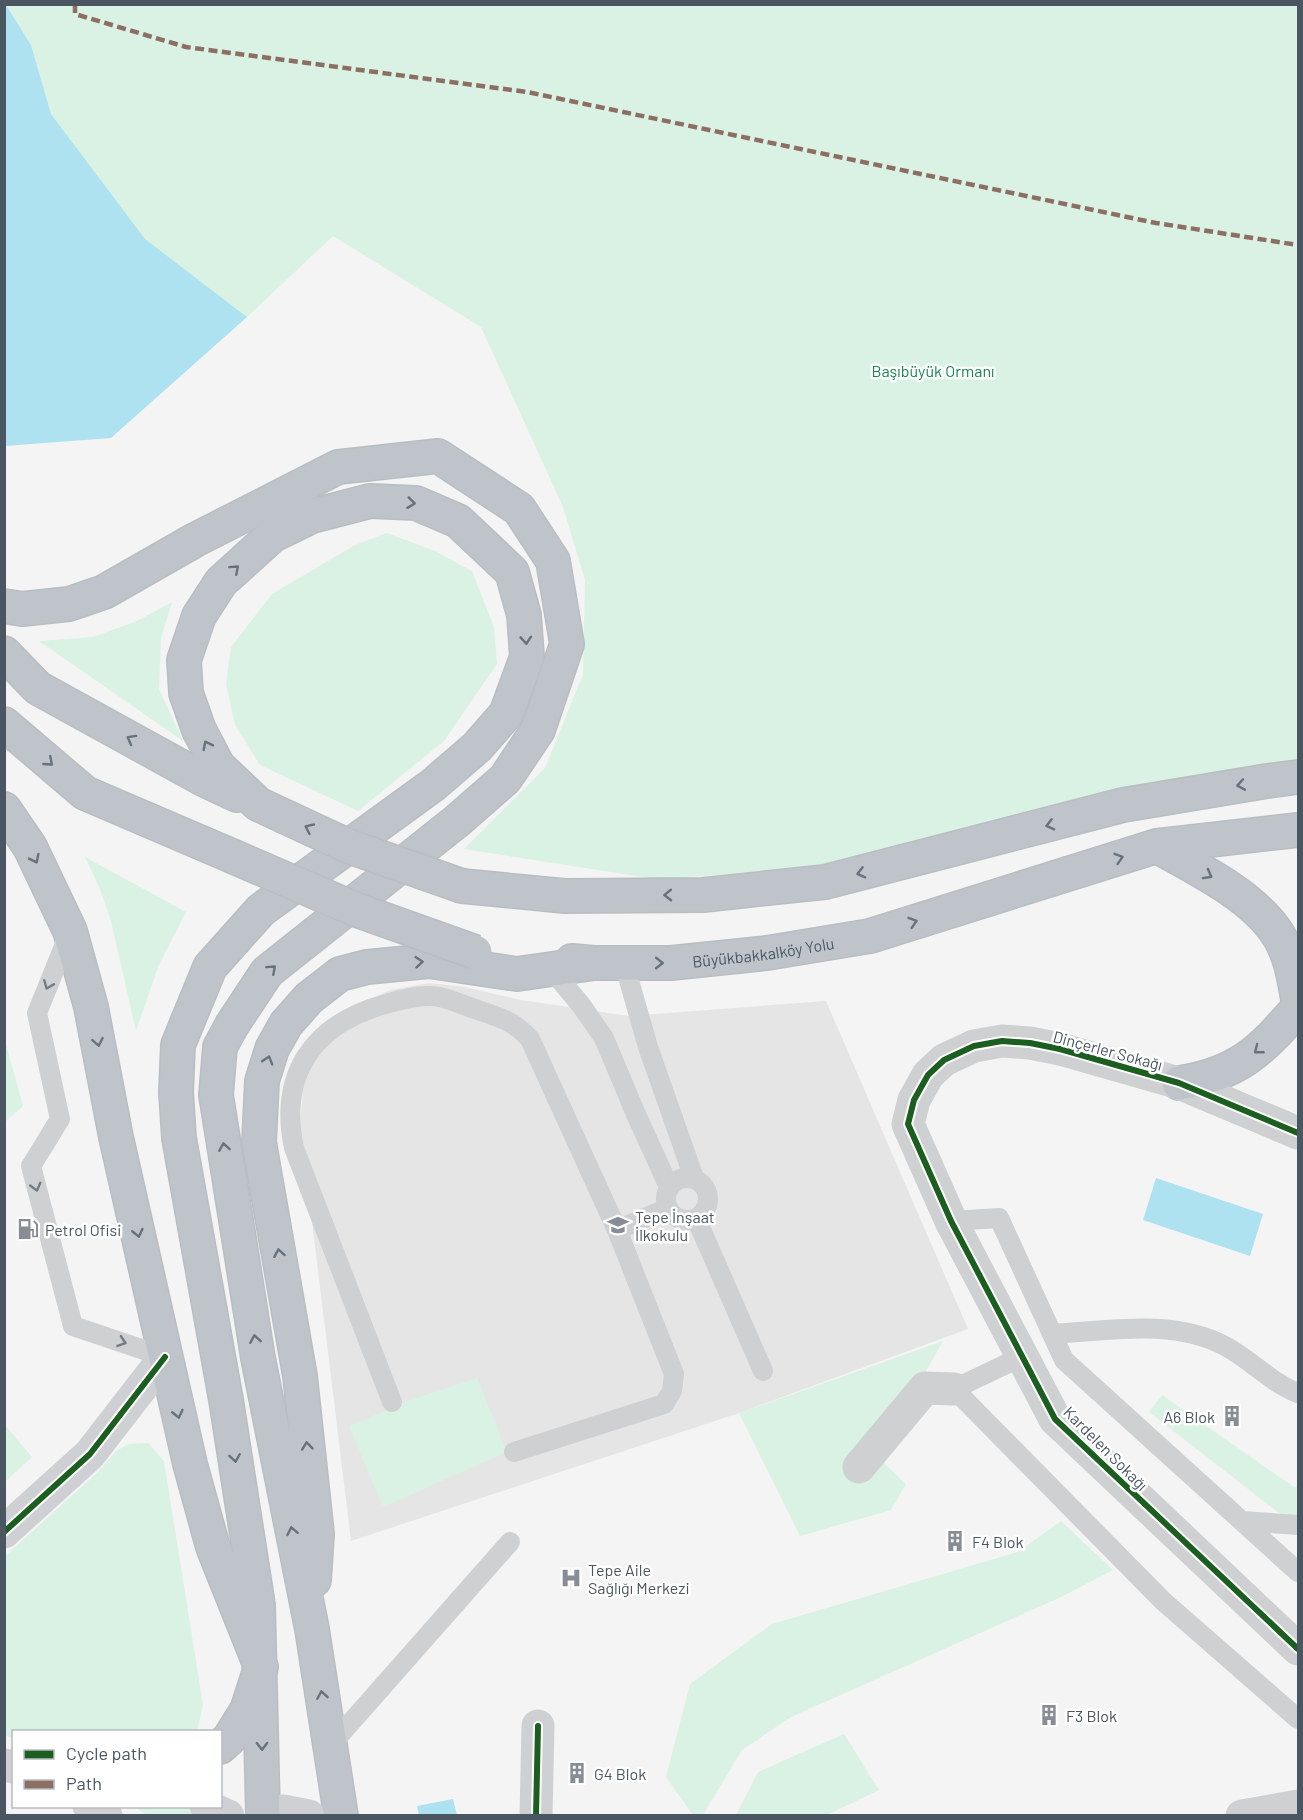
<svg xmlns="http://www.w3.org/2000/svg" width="1303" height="1820" font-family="Barlow,sans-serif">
	<rect width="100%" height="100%" fill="#f4f4f4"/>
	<path fill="#e6e5e6" d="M429,983L465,987L521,1000L629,1016L826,1001L968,1329L739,1413L351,1541L300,1123L304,1080L323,1042L350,1010L390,990Z"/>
	<path fill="#d9f2e3" d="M6,5H1298V771L886,860L768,872L656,879L464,849L545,768L583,674L585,580L563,507L481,327L333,236L247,317L145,239L51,114L31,45Z
		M387,533L435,551L472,571L494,627L497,664L444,741L358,811L260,765L235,725L226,684L231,647L272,594L355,545Z
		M172,602L161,638L159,689L183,741L39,641L93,637L137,621Z
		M85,857L186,912L158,967L136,1031L111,921L100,889Z
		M4,1037L23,1106L5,1122H4Z
		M943,1341L878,1457L906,1484L891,1510L800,1536L739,1413Z
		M477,1378L507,1452L383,1507L349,1426L413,1399Z
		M1162,1395L1294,1487L1298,1486V1516L1284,1517L1149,1412Z
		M5,1425L32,1457L5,1482H4Z
		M148,1443L164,1461L203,1705L197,1731L14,1732L13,1738L5,1735V1556L96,1474L116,1451L129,1444Z
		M1061,1521L1113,1570L1059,1598L791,1717L742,1750L703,1815H693L666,1777L690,1684L772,1624L1018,1552Z
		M844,1734L879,1790L827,1815H736L758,1772Z
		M135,1807H191L214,1815H147Z"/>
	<path fill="#aee2f0" d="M6,5L31,45L51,114L145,239L247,317L111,438L5,446Z
		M1156,1178L1263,1214L1250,1256L1143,1220Z
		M453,1799L457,1815H419L417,1806Z"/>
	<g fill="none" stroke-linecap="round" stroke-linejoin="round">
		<defs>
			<g id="highway">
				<path d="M4,606L22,609L69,604L104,592L195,540L338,467L438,456L519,509L553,561L567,644L538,730L505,779L457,821L267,972L232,1025L220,1047L216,1095L258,1358L312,1629L341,1816"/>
				<path d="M4,653L38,688L205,780L237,795"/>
				<path d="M4,724L85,793L232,856"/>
				<path d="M258,804L218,766L199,730L186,693L184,660L199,616L221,582L273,535L312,516L370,501L416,503L458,521L512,572L524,615L527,657L506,714L477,747L433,785L261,910L210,967L178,1045L176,1092L179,1138L226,1400L258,1605L263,1815"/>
				<path d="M4,809L30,847L70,931L91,1007L116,1137L190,1464L213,1547L261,1667L247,1710L229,1739L220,1747"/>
				<path d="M1157,846C1196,868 1252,895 1277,933C1290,952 1294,976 1298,999"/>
				<path d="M462,886L565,896L703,895L825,882L1123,805L1267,781L1298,777"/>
				<path id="s1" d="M572,961L594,963H671L767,953L870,936L1157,846L1298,830"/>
				<path d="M1179,1083C1238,1074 1261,1051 1298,1008"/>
				<path d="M314,1580L317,1534L300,1376L259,1142L262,1081L272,1049L286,1024L309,998L340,974L367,967L429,961L517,974L594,963"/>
			</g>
		</defs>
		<use href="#highway" stroke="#b9bec3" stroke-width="36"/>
		<path stroke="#ced0d2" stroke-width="20" d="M69,934L37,1013L60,1119L31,1166L73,1326L165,1357
			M624,963L648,1047L694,1178
			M551,969L581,1005L604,1038L635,1112L669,1187
			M666 1199a21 21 0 1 1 42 0a21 21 0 1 1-42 0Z
			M696,1218L763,1371
			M951,1221L999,1218L1064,1360L1298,1572
			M617,1230L668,1208
			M1052,1334C1109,1331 1172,1318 1225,1346C1250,1359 1271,1383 1298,1393
			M1021,1357L954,1389L1163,1601L1298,1719
			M392,1402L294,1148C279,1076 311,1026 382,1005C397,1001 415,995 431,996C445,996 462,1005 475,1009C498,1017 513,1020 530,1039L617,1230L674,1374L672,1391L664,1404L514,1452
			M1243,1521L1298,1525
			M330,1746L510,1542"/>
		<path stroke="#ced0d2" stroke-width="33" d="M1298,1133L1179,1083L1060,1049L1030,1043L1002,1041L974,1046L944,1060L928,1075L914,1100L908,1124L951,1221L1055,1419L1298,1649
			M859,1467L925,1388L954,1389
			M536,1816L538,1726
			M1242,1816L1298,1806"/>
		<path stroke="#ced0d4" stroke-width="33" d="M4,1532L90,1454L165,1357
			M4,1765L14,1767
			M89,1806L106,1816
			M206,1806L228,1816
			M262,1816L283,1811L309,1816"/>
		<use href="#highway" stroke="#bec4c9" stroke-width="33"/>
		<defs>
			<path id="highway-bridge" d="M258,804L348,846L462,886
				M232,856L357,910L475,952"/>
		</defs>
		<use href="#highway-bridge" stroke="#b9bec3" stroke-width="36" stroke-linecap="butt"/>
		<use href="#highway-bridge" stroke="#bec4c9" stroke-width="33"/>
		<path stroke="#8d6e63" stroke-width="4.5" stroke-dasharray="9 4.5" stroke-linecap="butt" d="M75,4V14L186,47L527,92L1156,223L1298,245"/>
		<defs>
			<path id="cycleway" d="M1298,1133L1179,1083L1060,1049L1030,1043L1002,1041L974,1046L944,1060L928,1075L914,1100L908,1124L951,1221L1055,1419L1298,1649
				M4,1532L90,1454L165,1357
				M536,1816L538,1726"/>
		</defs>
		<use href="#cycleway" stroke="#fff" stroke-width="10"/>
		<use href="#cycleway" stroke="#1b5e20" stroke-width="6"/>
	</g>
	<defs><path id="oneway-chevron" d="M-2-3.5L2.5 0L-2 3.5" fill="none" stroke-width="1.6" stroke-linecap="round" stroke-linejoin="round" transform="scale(1.5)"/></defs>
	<g stroke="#67727b">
		<use href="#oneway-chevron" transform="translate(411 503) rotate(7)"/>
		<use href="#oneway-chevron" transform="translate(235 569) rotate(-42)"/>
		<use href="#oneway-chevron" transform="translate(526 640) rotate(86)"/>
		<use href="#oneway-chevron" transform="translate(131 739) rotate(-151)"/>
		<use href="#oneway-chevron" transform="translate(207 745) rotate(-117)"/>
		<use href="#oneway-chevron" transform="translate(49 762) rotate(41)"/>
		<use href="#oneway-chevron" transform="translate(1241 785) rotate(170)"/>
		<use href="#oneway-chevron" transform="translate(1050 825) rotate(166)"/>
		<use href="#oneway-chevron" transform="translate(309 828) rotate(-155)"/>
		<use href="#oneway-chevron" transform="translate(1119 858) rotate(-17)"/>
		<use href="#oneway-chevron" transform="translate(35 859) rotate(64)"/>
		<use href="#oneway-chevron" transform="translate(861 873) rotate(166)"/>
		<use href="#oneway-chevron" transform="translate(1208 875) rotate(29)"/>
		<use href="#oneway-chevron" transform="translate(668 895) rotate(179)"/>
		<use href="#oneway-chevron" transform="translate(913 922) rotate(-17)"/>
		<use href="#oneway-chevron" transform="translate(419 962) rotate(-5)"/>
		<use href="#oneway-chevron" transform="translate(659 963)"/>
		<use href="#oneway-chevron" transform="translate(272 969) rotate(-42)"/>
		<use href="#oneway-chevron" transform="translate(98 1042) rotate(79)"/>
		<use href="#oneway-chevron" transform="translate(1258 1050) rotate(142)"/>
		<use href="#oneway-chevron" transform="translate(268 1060) rotate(-73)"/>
		<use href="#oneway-chevron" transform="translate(224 1147) rotate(-99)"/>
		<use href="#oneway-chevron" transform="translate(138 1233) rotate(77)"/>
		<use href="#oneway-chevron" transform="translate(279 1253) rotate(-100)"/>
		<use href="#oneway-chevron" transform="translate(255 1339) rotate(-99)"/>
		<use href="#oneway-chevron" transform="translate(178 1414) rotate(77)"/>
		<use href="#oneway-chevron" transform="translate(307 1446) rotate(-96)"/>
		<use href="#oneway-chevron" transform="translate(235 1458) rotate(81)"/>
		<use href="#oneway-chevron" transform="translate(292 1531) rotate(-101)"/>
		<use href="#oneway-chevron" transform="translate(322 1695) rotate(-99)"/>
		<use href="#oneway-chevron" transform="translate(262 1746) rotate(89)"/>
	</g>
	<g stroke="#727b83">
		<use href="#oneway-chevron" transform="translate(48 985) rotate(112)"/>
		<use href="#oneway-chevron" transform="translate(36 1187) rotate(75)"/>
		<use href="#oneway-chevron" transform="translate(122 1342) rotate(19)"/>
	</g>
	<defs>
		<symbol id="school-bare" viewBox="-9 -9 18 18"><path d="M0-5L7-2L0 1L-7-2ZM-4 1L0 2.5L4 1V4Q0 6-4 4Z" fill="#868d94" stroke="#fff" stroke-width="2.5" paint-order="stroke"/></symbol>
		<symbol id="fuel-bare" viewBox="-9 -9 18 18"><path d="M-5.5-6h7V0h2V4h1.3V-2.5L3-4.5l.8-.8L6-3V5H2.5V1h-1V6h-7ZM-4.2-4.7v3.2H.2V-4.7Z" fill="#868d94" stroke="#fff" stroke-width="2.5" paint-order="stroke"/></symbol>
		<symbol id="building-bare" viewBox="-9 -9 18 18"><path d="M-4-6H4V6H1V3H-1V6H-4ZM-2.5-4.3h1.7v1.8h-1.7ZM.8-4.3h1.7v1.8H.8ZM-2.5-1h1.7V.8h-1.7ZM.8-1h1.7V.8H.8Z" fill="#868d94" stroke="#fff" stroke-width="2.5" paint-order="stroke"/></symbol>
		<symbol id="hospital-bare" viewBox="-9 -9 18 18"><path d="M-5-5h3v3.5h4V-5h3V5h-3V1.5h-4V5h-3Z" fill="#868d94" stroke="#fff" stroke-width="2.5" paint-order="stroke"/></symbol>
	</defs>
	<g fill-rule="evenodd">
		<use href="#school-bare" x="603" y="1210" width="30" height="30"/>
		<use href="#fuel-bare" x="13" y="1214" width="30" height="30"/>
		<use href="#building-bare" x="1217" y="1401" width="30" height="30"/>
		<use href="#building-bare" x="940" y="1526" width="30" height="30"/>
		<use href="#hospital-bare" x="556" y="1563" width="30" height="30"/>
		<use href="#building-bare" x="1034" y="1700" width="30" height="30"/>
		<use href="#building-bare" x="562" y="1758" width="30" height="30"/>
	</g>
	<g text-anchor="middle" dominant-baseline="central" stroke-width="5" stroke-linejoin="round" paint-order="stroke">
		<g font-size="16" fill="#17864f" stroke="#fff">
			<text x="933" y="370">Başıbüyük Ormanı</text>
		</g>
		<g font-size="16" fill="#4a5661" stroke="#fff">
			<text stroke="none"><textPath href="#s1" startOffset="192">Büyükbakkalköy Yolu</textPath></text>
			<text transform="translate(1108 1050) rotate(15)">Dinçerler Sokağı</text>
			<text transform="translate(1106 1448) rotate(45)">Kardelen Sokağı</text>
		</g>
		<g font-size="16" fill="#4a5661" stroke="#fff" text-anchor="start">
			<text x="635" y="1216">Tepe İnşaat<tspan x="635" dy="18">İlkokulu</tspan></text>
			<text x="45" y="1229">Petrol Ofisi</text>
			<text x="1215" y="1416" text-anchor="end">A6 Blok</text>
			<text x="972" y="1541">F4 Blok</text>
			<text x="588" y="1569">Tepe Aile<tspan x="588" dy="18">Sağlığı Merkezi</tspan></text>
			<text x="1066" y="1715">F3 Blok</text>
			<text x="594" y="1773">G4 Blok</text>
		</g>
	</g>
	<rect width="1303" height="1820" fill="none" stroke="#4a5661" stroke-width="12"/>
	<rect x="12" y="1730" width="210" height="78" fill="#ffffff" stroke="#b7bbc0" stroke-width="1.5"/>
	<rect x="24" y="1750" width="30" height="9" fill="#1b5e20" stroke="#b7bbc0" stroke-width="1.5"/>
	<text x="66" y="1760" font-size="18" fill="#4a5661">Cycle path</text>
	<rect x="24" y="1780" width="30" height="9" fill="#8d6e63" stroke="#b7bbc0" stroke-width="1.5"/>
	<text x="66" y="1790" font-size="18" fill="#4a5661">Path</text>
</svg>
